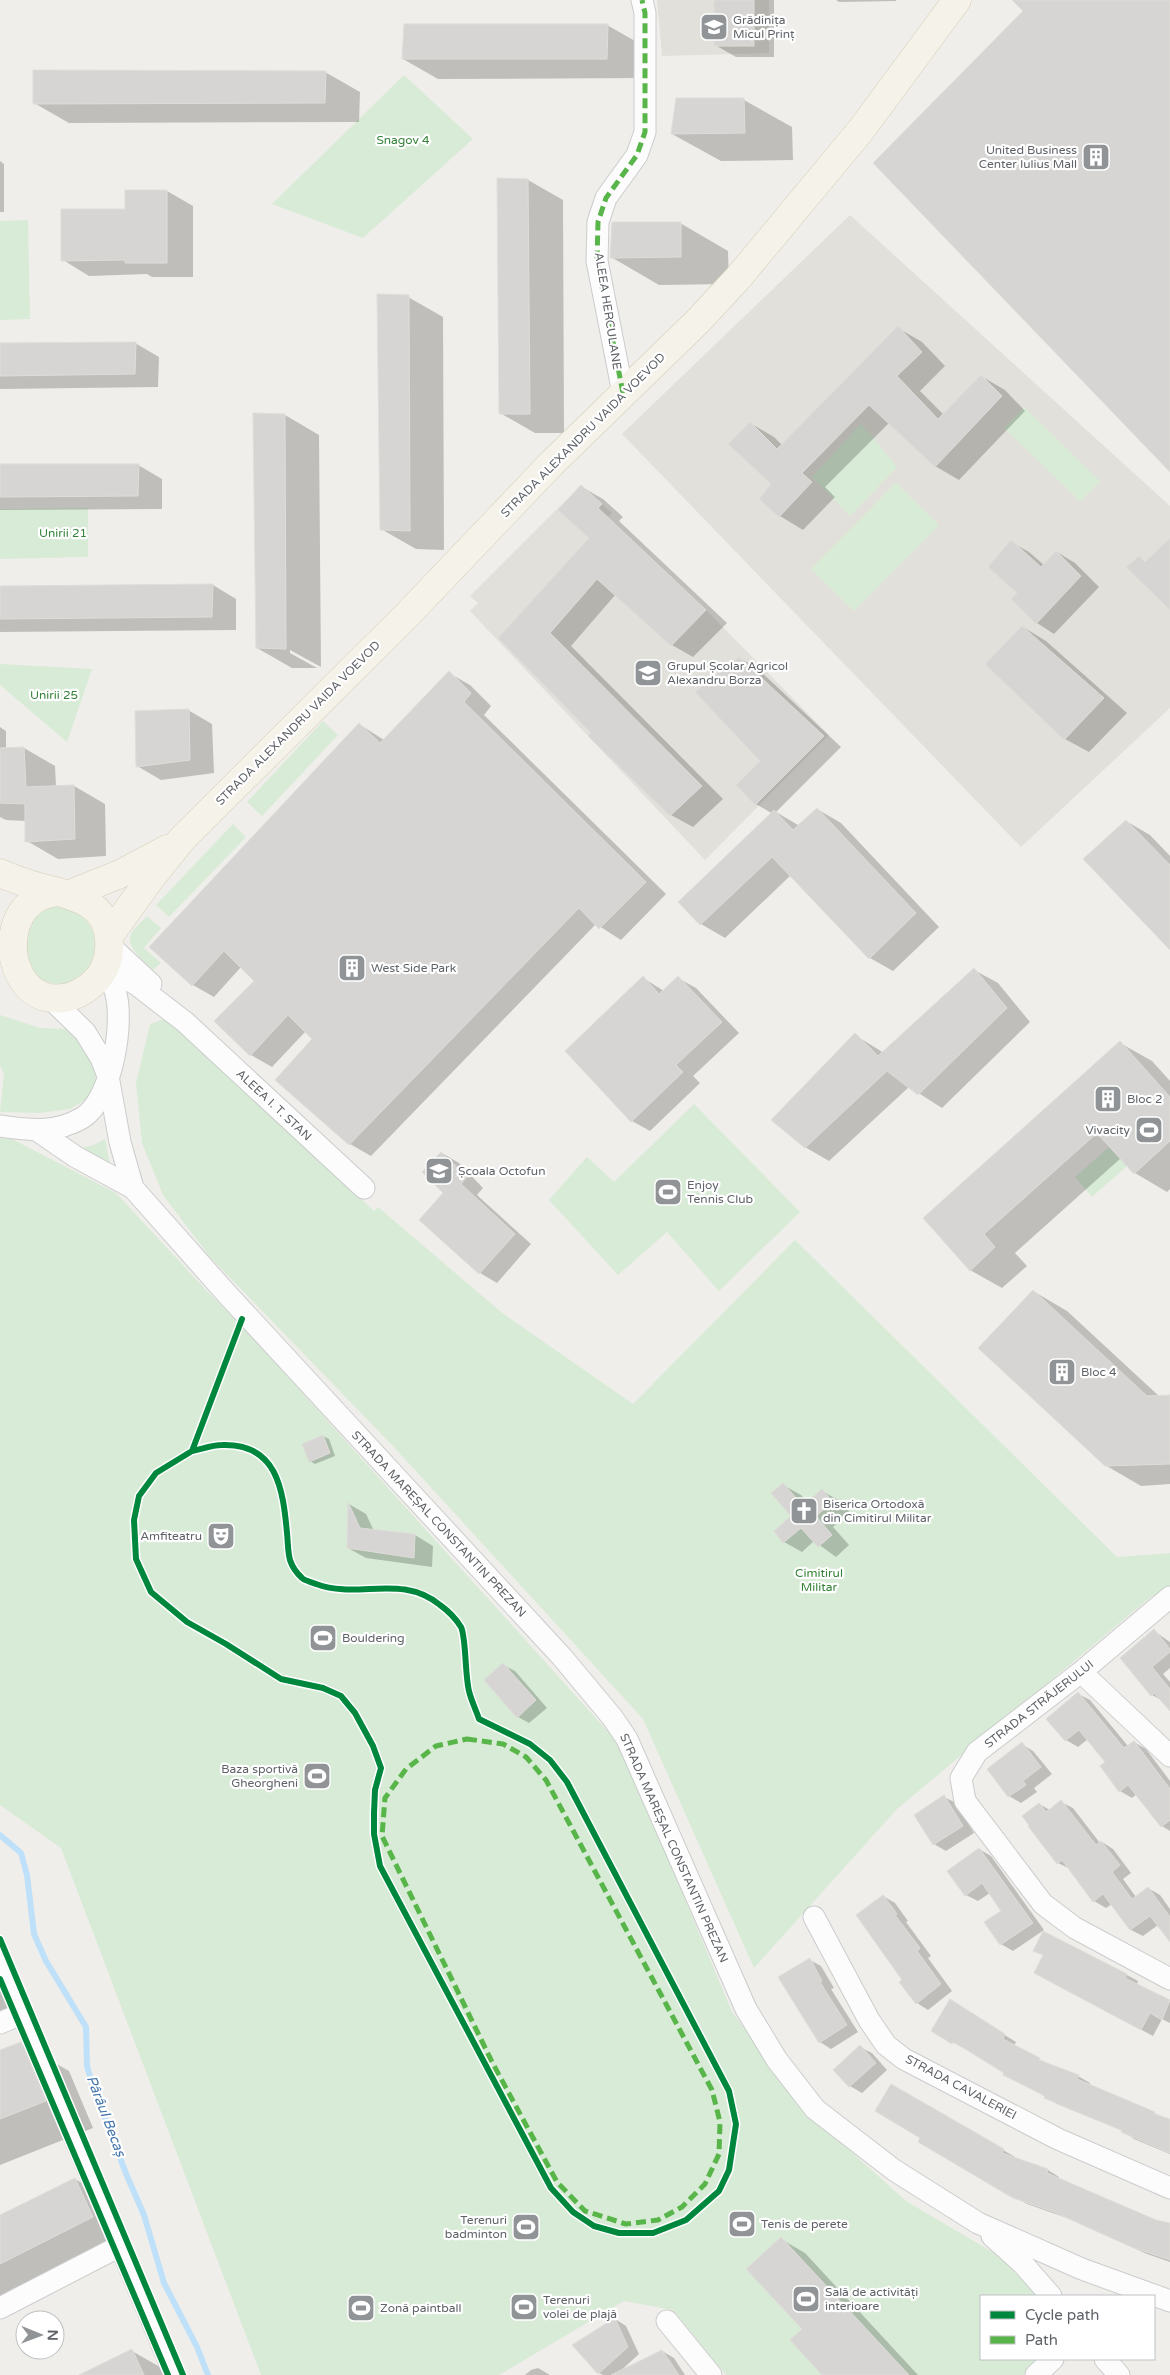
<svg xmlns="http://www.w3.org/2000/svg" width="1170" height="2375" font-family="'Varela Round',sans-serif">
	<rect width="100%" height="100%" fill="#efeeea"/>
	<path fill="#e2e0da" d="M657,0H769V53L662,56Z
		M850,215L1170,506V708L1021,847L622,434Z
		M581,485L612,513L608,517L706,610L829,735L705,860L470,611L478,603L470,596Z"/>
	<path fill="#d8ebd6" d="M404,75L473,139L363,238L272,204Z
		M28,220L30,319L0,320V221Z
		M1024,407L1100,481L1080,501L1004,428Z
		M861,423L897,467L850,516L812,477Z
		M896,483L939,525L854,611L811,569Z
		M88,508V557L0,559V509Z
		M0,664L92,669L67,742L0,685Z
		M323,721L338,735L262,816L247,802Z
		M233,824L246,837L169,917L156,905Z
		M54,906C119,911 99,997 47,982C41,981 35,978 30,973C24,966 22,947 18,937L31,916Z
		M147,916L161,928L144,948L161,963L153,970C145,962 125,947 131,934C134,928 142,921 147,916Z
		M0,1015L40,1028L69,1029L87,1042L97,1076L88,1098L70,1109L39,1113L0,1112L4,1075L0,1065Z
		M167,1018L374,1211L378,1207L501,1312L633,1404L795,1240L1117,1557L1170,1553V1597L1161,1605L1153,1595L897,1809L754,1968L643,1719L393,1446L210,1257L163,1195L142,1143L136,1083L150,1024Z
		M694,1104L800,1212L719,1291L667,1232L618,1275L549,1200L587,1157L614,1182Z
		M0,1138L12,1139L116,1193L204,1288L240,1324L621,1746L732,2012L808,2113L906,2201L999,2256L1037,2296H981V2359H1041L1023,2375H726L673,2310L624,2301L499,2375H261L61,1848L0,1805Z
		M105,1139L110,1165L81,1148L94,1145Z
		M1109,1147L1127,1166L1092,1197L1075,1177Z"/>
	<path fill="#0003" d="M715,0H774V57H736L715,45Z
		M836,0H896V1L839,2Z
		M607,25L642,45L641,78L438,79L403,59Z
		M325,72L360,92L359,122L69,123L34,103Z
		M744,100L792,127L793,160L721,161L672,134Z
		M0,161L4,164V212H0Z
		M528,180L563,200L564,433H535L500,413Z
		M167,191L193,206V277H152L147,274L89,276L63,260L126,210Z
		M680,223L728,251L729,284L659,285L611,257Z
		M408,297L443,317L444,550L416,549L381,529Z
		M898,328L922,342L945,366L920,391L944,415L981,376L1005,390L1025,411L959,480L935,466L889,423L825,487L835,497L803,530L780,516L773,484L750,423L774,437L782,445Z
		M135,343L159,357L158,387L0,389V344Z
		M285,415L319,435L321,667L290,650V653L317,668H292L257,648Z
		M138,465L162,479V509L0,510V466Z
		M582,487L603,499L623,517L619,521L727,623L693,657L672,645L616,594L571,646L723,799L693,827L671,815L500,638L591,538Z
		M1011,542L1029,552L1044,565L1057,552L1075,563L1099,587L1054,634L1037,623L1019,593Z
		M213,585L236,599V630L0,632V587Z
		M1023,627L1046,641L1127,713L1089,752L1065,739Z
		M739,658L757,668L841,747L776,812L798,825L817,809L841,823L939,927L893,971L870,958L791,875L725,938L701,924L680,902L773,814L756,804L761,761Z
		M449,673L470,685L491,706L484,715L666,894L621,940L596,924L371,1156L350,1144L314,1039L306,1031L272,1067L251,1055L256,981L241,967L214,997L193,985L359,724L384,740Z
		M188,710L212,724L214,773L161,780L137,766Z
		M0,727L6,731V749L24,748L55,766L56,787L74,786L105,804L106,856L58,859L27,841V821L6,820L0,817Z
		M1126,821L1150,835L1170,856V947Z
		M974,970L998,983L1030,1022L942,1108L909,1087L829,1161L805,1147L855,1035L884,1053Z
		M643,978L664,991L678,978L696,988L739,1033L693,1076L700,1083L650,1131L632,1121Z
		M1120,1043L1152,1061L1170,1081V1189L1167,1192L1135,1173L1121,1158L1015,1253L1027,1266L1002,1288L970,1270L925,1218Z
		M442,1153L459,1163L483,1188L477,1195L531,1244L497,1283L480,1273L421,1219L445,1193Z
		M1033,1291L1067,1311L1160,1397H1170V1484L1141,1486L1105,1465Z
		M323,1436L329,1439L335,1456L315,1464L310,1461Z
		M783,1485L801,1495L808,1503L822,1491L840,1501L850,1512L833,1527L849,1545L836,1557L814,1541L802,1552L784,1542L793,1516Z
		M349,1504L366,1514L374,1531L415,1535L433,1546L432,1567L366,1558L348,1548Z
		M1154,1631L1170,1642V1668L1163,1674L1170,1682V1709L1163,1701L1152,1695L1122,1658Z
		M503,1665L515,1671L547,1708L529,1723L518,1717Z
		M1078,1694L1090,1700L1128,1746L1134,1742L1146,1749L1170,1781V1831L1162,1826L1137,1794L1132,1798L1120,1791L1102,1766L1107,1762L1088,1739L1078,1747L1066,1740L1048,1719Z
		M1022,1744L1033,1751L1052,1774L1034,1788L1037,1792L1021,1803L1009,1796Z
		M944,1797L956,1803L974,1833L946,1851L934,1844Z
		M1061,1802L1073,1808L1100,1843L1102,1842L1113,1849L1131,1873L1123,1879L1136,1897L1148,1888L1160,1895L1170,1909V1940L1158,1925L1143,1936L1131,1930L1112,1904L1106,1908L1094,1901L1070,1869L1058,1863L1039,1804L1050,1810Z
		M979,1849L991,1856L1044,1930L1013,1951L1001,1944L986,1922L1003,1911L990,1893L978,1901L966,1895Z
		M883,1896L895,1903L908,1921L906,1922L931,1956L928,1958L952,1991L928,2010L917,2003L904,1980Z
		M0,1956L13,1964L32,2010L0,2022Z
		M810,1960L821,1966L834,1988L831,1989L858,2032L831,2049L820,2042Z
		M1127,1975L1138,1981L1137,1985L1170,2002V2023L1162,2019L1153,2036L1047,1979Z
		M961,2008L1016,2042L1014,2046L1052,2066L1078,2076L1090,2083L1089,2085L1170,2120V2154L1134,2139L1123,2131L1057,2104L966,2048L965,2049L933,2031Z
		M20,2043L69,2071L93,2128L0,2165V2051Z
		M860,2047L872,2053L887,2070L862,2093L850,2086L835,2070Z
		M892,2085L1015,2157L1014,2159L1048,2170L1059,2177V2179L1155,2221L1170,2225V2262L1147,2254L1067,2218L1027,2204L963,2168L922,2138Z
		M75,2179L110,2199L127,2237L0,2300V2216Z
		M781,2239L805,2253L918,2375H824L804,2329Z
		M615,2319L626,2326L639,2354L616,2375H603L599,2373Z
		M132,2351L167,2371L169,2375H82Z
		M662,2351L674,2358L685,2375H626Z
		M538,2368L550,2375H525L531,2370Z"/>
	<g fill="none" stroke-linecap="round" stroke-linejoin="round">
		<path stroke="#bfe0f9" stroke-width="6" d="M0,1835L21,1853L27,1875L34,1934L46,1961L86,2027L87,2066L93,2087L127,2176L144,2215L164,2283L197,2347L208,2375"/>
	</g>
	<path fill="#d6d5d3" stroke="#deddd9" d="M714,0H754V46H714Z
		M1012,0H1170V472L873,163L1023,11Z
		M404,24H608L607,59H402Z
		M33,70L326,71L325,103L33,104Z
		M676,98H744L745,133L671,134Z
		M497,178L528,179L530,414H499Z
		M125,190H167V263H125V260L61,261V209H125Z
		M612,222H681V257L610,258Z
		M377,294L409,295L410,531L380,530Z
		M898,326L922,352L897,376L938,419L981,375L1002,396L935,467L869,405L802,473L812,482L779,517L759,499L771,484L728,444L750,422L777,449Z
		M136,342L135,374L0,376V343Z
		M253,413L285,414L286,649L256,648Z
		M0,464H139L138,496L0,497Z
		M581,485L602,504L598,508L706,610L671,646L597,579L550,633L702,786L670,816L588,736L591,733L498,638L589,538L558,510Z
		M1170,538V610L1126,567L1139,556L1145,562Z
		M1011,540L1041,567L1056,551L1081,576L1036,624L1011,599L1017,593L988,567Z
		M213,584L212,617L0,619V586Z
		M1022,626L1104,698L1064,740L985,664Z
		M739,657L824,736L755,805L736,785L760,761L695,692Z
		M449,671L471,693L464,702L646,882L599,929L579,908L349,1145L275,1080L312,1039L288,1015L250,1056L214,1021L254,981L224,951L192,986L149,947L359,723L380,743Z
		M189,709L190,760L136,767L135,711Z
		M24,747L26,787L74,785L75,839L25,842V804L0,803V748Z
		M817,808L916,913L869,959L772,857L700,925L678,902L774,810L793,830Z
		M1126,820L1170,865V950L1083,859Z
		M974,968L1007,1008L918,1095L887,1071L805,1148L771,1120L855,1033L878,1056Z
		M643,976L659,994L678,976L722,1022L676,1065L683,1072L631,1122L565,1051Z
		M1120,1041L1170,1097V1141L1134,1174L1097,1133L984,1234L995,1247L970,1271L923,1218Z
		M441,1152L467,1177L461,1184L515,1234L479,1274L419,1220L443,1193L422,1172Z
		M1033,1290L1147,1396L1170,1395V1464L1105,1466L978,1348Z
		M323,1435L330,1453L309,1462L302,1444Z
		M783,1483L803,1506L822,1489L833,1502L816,1516L832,1535L818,1547L801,1528L783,1543L774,1531L791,1516L771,1493Z
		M348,1502L360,1528L415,1534L414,1558L347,1548Z
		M1154,1629L1170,1649V1652L1152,1667L1170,1689V1711L1154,1693L1151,1696L1120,1658Z
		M503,1663L536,1700L517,1718L484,1680Z
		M1078,1692L1124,1748L1134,1741L1170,1789V1820L1161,1827L1128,1785L1119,1792L1100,1766L1105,1762L1079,1730L1065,1741L1046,1719Z
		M1022,1742L1041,1767L1023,1781L1026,1785L1008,1797L987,1769Z
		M944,1795L963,1826L933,1845L914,1815Z
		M1061,1800L1096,1845L1101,1841L1120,1865L1112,1872L1132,1899L1148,1887L1170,1917V1942L1150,1916L1130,1930L1103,1894L1093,1902L1062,1860L1057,1864L1028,1826L1029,1825L1022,1816L1039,1803L1046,1812Z
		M979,1848L1033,1923L1000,1945L984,1922L1001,1911L982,1883L965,1896L947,1871Z
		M883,1895L897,1914L895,1915L920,1948L917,1951L941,1984L916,2004L899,1982L902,1980L856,1915Z
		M1043,1931L1127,1974L1125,1978L1170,2000L1162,2020L1150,2013L1141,2030L1034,1973L1043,1955L1033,1951Z
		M810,1958L822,1981L820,1982L847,2025L819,2043L778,1977Z
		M950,1999L1005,2034L1003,2039L1040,2058L1039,2060L1079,2075L1077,2079L1155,2112L1154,2114L1170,2119V2153L1121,2132L1122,2130L1044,2098L1045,2096L1003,2075L1004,2073L954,2042L952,2044L931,2031Z
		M21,2042L46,2101L0,2119V2050Z
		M860,2045L876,2063L849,2087L833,2070Z
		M891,2084L1004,2149L1002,2153L1048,2169L1047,2173L1156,2220L1170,2223V2260L1134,2248L1054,2212L1013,2198L918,2142L920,2138L875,2111Z
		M75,2178L93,2217L0,2264V2215Z
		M781,2237L909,2375H822L790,2340L802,2329L746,2269Z
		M615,2318L628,2347L598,2374L572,2345Z
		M132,2349L144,2375H79Z
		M662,2350L679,2375H611Z"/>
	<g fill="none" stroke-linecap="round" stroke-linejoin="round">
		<defs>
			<path id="minor" d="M623,393L597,261L598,222L606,198L637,155L645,132V13L642,0
				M110,946L151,984
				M106,966L137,985L185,1022L364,1188
				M51,999L85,1032L101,1058L108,1076L120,1142L133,1188L226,1293L562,1657L612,1717L627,1739L746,2009L777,2060L815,2109L894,2170L978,2223L1082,2269L1170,2301
				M0,1126C29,1130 55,1134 82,1118C112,1100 125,1022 115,990C112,983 108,976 104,970
				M38,1131L76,1157L133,1188
				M1170,1597L1081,1672L977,1752L961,1778L965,1801L1043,1904L1075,1928L1170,1979
				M1081,1672L1170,1756
				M814,1917L869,2020L886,2045L904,2059L1058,2139L1170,2188
				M0,1961L175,2375
				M0,2023L21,2014
				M992,2236L1023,2264L1051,2296
				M0,2308L120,2246
				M667,2321L711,2375
				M1105,2359L1119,2375
				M1036,2375L1053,2359"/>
			<path id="major" d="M0,873C14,879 28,884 43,888C78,897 113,904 109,950C108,968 97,983 81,992C71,998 57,1000 45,997C0,983 0,895 59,892
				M70,894L120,874L167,849
				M109,936L150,879L182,839L407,615L551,464L698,321L738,278L861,130L957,0"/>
		</defs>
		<use href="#minor" stroke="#cbcccc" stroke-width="23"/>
		<use href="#major" stroke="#d7ceb8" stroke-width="29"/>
		<use href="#minor" stroke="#fdfcfc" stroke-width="21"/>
		<use href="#major" stroke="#f4f2e9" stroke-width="28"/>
		<path stroke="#58b549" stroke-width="5" stroke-dasharray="10 5" stroke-linecap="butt" d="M623,393L597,261L598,222L606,198L637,155L645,132V13L642,0
			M467,1739L503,1744L526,1757L546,1780L712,2090L720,2122L719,2154L705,2184L682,2207L658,2220L626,2224L585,2211L557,2182L493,2064L382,1836L385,1798L406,1769L436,1746Z"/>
		<defs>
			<path id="cycleway" d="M192,1451C202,1449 212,1445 222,1445C277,1443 283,1489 287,1533C289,1552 286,1563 302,1578C305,1581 312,1582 316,1584C359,1600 400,1573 440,1605C447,1610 456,1619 461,1627C466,1636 465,1676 469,1691C471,1700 476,1710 479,1719L530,1744L550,1760L567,1782L729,2091L736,2124L729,2170L719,2191L686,2220L653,2233H619L594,2226L573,2212L551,2188L380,1866L374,1834V1813L375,1790L381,1768L373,1746L355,1713L341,1696L323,1688L281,1679L226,1644L187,1622L151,1592L136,1559L134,1520L139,1496L156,1473L192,1451L242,1319
				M0,1939L183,2375
				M0,1979L168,2375"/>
		</defs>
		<use href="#cycleway" stroke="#fff" stroke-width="9"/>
		<use href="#cycleway" stroke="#00873e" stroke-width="6"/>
	</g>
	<defs>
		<symbol id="school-square" viewBox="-11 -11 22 22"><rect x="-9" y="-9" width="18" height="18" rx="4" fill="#919496" stroke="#fff"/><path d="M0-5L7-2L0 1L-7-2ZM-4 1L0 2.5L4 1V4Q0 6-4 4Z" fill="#fff"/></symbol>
		<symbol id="building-square" viewBox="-11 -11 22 22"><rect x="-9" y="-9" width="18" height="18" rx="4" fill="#919496" stroke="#fff"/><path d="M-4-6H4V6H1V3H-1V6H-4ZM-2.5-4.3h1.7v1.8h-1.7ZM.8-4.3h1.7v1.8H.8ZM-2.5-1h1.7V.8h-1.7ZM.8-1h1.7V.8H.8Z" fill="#fff"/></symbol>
		<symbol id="stadium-square" viewBox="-11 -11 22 22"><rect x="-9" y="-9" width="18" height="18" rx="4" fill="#919496" stroke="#fff"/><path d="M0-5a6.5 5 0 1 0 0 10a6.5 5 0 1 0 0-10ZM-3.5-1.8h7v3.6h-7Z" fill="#fff"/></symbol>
		<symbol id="church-square" viewBox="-11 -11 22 22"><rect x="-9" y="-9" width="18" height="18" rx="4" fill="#919496" stroke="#fff"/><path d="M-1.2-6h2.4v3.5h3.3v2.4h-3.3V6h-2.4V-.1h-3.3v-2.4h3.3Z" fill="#fff"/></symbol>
		<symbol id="theatre-square" viewBox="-11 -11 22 22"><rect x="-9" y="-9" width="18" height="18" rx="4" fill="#919496" stroke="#fff"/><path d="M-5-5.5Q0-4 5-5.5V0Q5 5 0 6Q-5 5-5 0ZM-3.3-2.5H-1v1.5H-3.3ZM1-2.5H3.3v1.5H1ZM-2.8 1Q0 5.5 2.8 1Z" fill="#fff"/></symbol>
	</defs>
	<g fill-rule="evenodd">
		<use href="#school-square" x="698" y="11" width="32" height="32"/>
		<use href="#building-square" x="1080" y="141" width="32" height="32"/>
		<use href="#school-square" x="632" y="657" width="32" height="32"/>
		<use href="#building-square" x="336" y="952" width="32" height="32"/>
		<use href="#building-square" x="1092" y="1083" width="32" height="32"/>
		<use href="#stadium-square" x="1133" y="1114" width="32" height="32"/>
		<use href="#school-square" x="423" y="1155" width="32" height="32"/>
		<use href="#stadium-square" x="652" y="1176" width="32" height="32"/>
		<use href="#building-square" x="1046" y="1356" width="32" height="32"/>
		<use href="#church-square" x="788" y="1495" width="32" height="32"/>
		<use href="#theatre-square" x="205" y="1520" width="32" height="32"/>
		<use href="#stadium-square" x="307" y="1622" width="32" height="32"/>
		<use href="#stadium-square" x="301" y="1760" width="32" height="32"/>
		<use href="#stadium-square" x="726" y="2208" width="32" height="32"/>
		<use href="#stadium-square" x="510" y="2211" width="32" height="32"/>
		<use href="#stadium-square" x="790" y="2283" width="32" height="32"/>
		<use href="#stadium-square" x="508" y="2291" width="32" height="32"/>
		<use href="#stadium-square" x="345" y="2292" width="32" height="32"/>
	</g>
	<g text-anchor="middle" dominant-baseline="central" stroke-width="4.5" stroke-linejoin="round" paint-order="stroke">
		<g font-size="12" fill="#5f6368" stroke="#fff" text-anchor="start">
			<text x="733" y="20">Grădinița<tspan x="733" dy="14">Micul Prinț</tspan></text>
			<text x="1077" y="150" text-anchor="end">United Business<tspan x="1077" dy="14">Center Iulius Mall</tspan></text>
			<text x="667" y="666">Grupul Școlar Agricol<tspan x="667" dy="14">Alexandru Borza</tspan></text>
			<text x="371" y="968">West Side Park</text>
			<text x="1127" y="1099">Bloc 2</text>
			<text x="1130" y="1130" text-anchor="end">Vivacity</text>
			<text x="458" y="1171">Școala Octofun</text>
			<text x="687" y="1185">Enjoy<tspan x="687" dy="14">Tennis Club</tspan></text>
			<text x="1081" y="1372">Bloc 4</text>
			<text x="823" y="1504">Biserica Ortodoxă<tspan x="823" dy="14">din Cimitirul Militar</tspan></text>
			<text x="202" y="1536" text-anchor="end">Amfiteatru</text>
			<text x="342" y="1638">Bouldering</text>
			<text x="298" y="1769" text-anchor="end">Baza sportivă<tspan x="298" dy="14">Gheorgheni</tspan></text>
			<text x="507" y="2220" text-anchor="end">Terenuri<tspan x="507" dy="14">badminton</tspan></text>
			<text x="761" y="2224">Tenis de perete</text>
			<text x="825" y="2292">Sală de activități<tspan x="825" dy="14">interioare</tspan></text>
			<text x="543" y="2300">Terenuri<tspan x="543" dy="14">volei de plajă</tspan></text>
			<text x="380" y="2308">Zonă paintball</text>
		</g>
		<g font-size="12" fill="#348238" stroke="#fff">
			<text x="403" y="140">Snagov 4</text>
			<text x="63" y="533">Unirii 21</text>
			<text x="54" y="695">Unirii 25</text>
			<text x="819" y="1573">Cimitirul<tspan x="819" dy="14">Militar</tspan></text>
		</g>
		<g font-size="12" fill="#5f6368" stroke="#fff">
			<text transform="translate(608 311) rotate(81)">ALEEA HERCULANE</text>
			<text transform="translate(583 435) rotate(-45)">STRADA ALEXANDRU VAIDA VOEVOD</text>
			<text transform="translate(298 723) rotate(-45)">STRADA ALEXANDRU VAIDA VOEVOD</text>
			<text transform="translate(274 1105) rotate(43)">ALEEA I. T. STAN</text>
			<text transform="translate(439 1524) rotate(47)">STRADA MAREȘAL CONSTANTIN PREZAN</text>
			<text transform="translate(1039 1704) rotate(-38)">STRADA STRĂJERULUI</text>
			<text transform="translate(674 1848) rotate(66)">STRADA MAREȘAL CONSTANTIN PREZAN</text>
			<text transform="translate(961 2087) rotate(28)">STRADA CAVALERIEI</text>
		</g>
		<g font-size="14" font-style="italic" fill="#4174aa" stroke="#fff">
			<text transform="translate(106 2116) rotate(69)">Pârâul Becaș</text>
		</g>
	</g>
	<rect x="980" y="2295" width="175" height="65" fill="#ffffff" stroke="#bfc1c3"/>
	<rect x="990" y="2311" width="25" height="8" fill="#00873e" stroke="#bfc1c3"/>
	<text x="1025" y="2320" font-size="15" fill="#5f6368">Cycle path</text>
	<rect x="990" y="2336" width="25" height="8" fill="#58b549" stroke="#bfc1c3"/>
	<text x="1025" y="2345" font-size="15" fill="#5f6368">Path</text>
	<g transform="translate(40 2335) rotate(91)"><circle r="24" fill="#ffffff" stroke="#bfc1c3"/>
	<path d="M0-4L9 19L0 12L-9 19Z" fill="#919496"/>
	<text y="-8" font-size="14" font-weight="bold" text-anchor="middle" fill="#5f6368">N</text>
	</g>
</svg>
